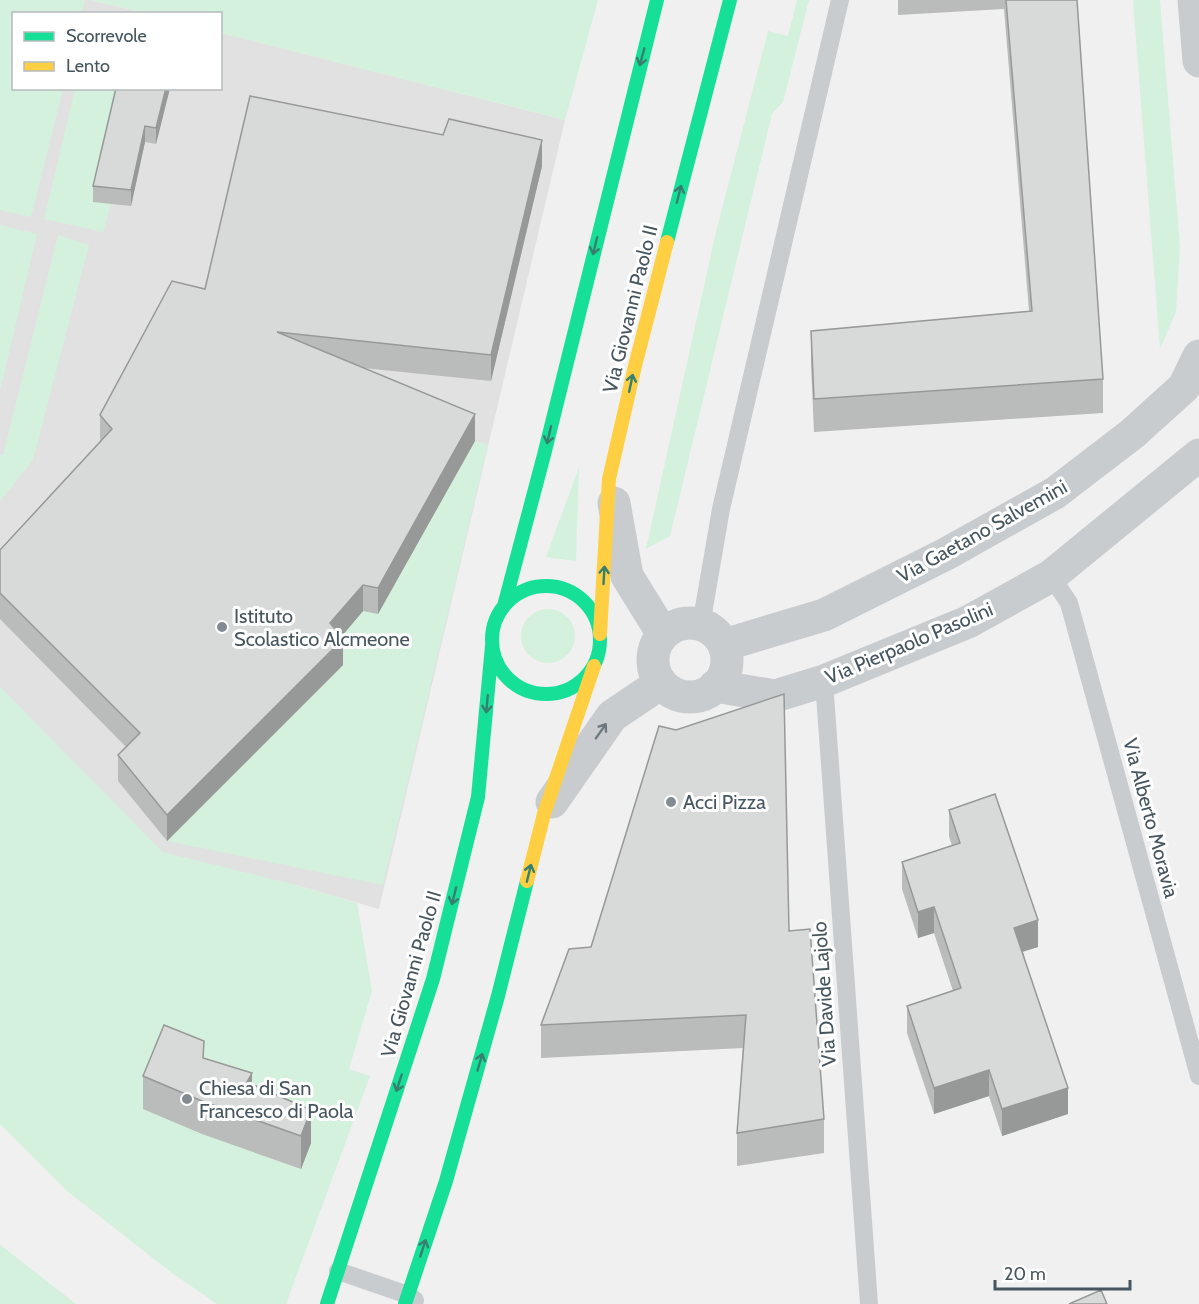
<svg xmlns="http://www.w3.org/2000/svg" width="1199" height="1304" font-family="Cabin,sans-serif">
	<rect width="100%" height="100%" fill="#f1f0f0"/>
	<path fill="#e2e1e2" d="M84,0H91L145,13L63,14Z
		M221,33L565,120L379,909L296,885L265,894L0,810V55L14,88H220Z"/>
	<path fill="#d3f1dc" d="M0,0H85L82,13L14,14V88L63,89L31,217L0,210Z
		M91,0H598L565,120L221,33L220,14L145,13Z
		M797,0H809L783,102L772,114L670,536L646,549L715,236L768,31L788,36Z
		M1133,0H1160L1180,247L1176,312L1160,349Z
		M75,89H120L94,200L111,204L103,232L44,219Z
		M0,225L37,234L0,391Z
		M58,235L89,245L33,460L0,501V455H3Z
		M475,441L488,444L383,885L167,841L343,666L330,650L363,611L378,614Z
		M579,467L576,561L546,557Z
		M521 636a27 27 0 1 1 54 0a27 27 0 1 1-54 0Z
		M0,687L163,852L296,885L357,903L372,991L349,1069L370,1076L286,1304H217L172,1273L67,1191L0,1124Z
		M0,1244L3,1247L76,1304H0Z"/>
	<g fill="none" stroke-linecap="round" stroke-linejoin="round">
		<path stroke="#c9cccf" stroke-width="18" d="M1051,576L1069,603L1199,1076
			M701,625L721,509L840,0
			M824,681L869,1304
			M338,1271L408,1295L415,1300"/>
		<path stroke="#c9cccf" stroke-width="33" d="M1194,0L1199,61
			M614,503L627,576L663,634
			M653 660a37 37 0 1 1 74 0a37 37 0 1 1-74 0Z
			M724,645L824,615L946,554L1055,493L1132,434L1184,387L1199,356
			M715,686L775,696L824,681L968,622L1051,576L1199,455
			M552,802L612,716L661,683"/>
		<path stroke="#16e098" stroke-width="14" d="M667,242L730,0
			M492 640a54 54 0 1 1 108 0a54 54 0 1 1-108 0Z
			M504,606L544,455L657,0
			M327,1304L433,979L478,797L492,646
			M405,1304L446,1181L498,996L527,881"/>
		<path stroke="#ffcf43" stroke-width="14" d="M600,634L609,479L635,366L667,242
			M527,881L544,814L594,666"/>
	</g>
	<path fill="#babbbb" d="M898,0H1077L1103,379V413L814,432L811,365V331L1029,311L1004,9L898,15Z
		M170,88L156,144L145,142L131,206L93,202V186Z
		M443,135L542,166L491,381L363,368L475,441L378,614L363,611L341,637L343,665L167,841L118,781V755L126,747L0,619V550L100,441V415L205,289Z
		M949,810L1038,947L1023,952L1068,1114L1002,1136L989,1096L934,1114L907,1033V1006L953,991L934,933L918,938L902,889V862L952,846L949,836Z
		M789,931L824,1119V1153L737,1166V1133L743,1048L541,1058V1025Z
		M204,1058L252,1084L311,1143L301,1169L202,1134L143,1109V1076Z"/>
	<path fill="#979898" d="M166,88H170L156,144V128Z
		M145,126V142L131,206V190Z
		M542,140V166L491,381V355Z
		M475,414V441L378,614V588Z
		M363,585V611L330,650V623Z
		M343,639V665L167,841V815Z
		M934,907V933L918,938V912Z
		M1038,920V947L1014,954V928Z
		M989,1070V1096L934,1114V1088Z
		M252,1073V1106L247,1082Z
		M1068,1088V1114L1002,1136V1109Z
		M311,1110V1143L301,1169V1136Z"/>
	<path fill="#d8d9d9" stroke="#979898" stroke-width="1.5" d="M1006,0H1077L1103,379L814,399L811,331L1032,311Z
		M116,88H166L156,128L145,126L131,190L93,186Z
		M250,96L443,135L449,119L542,140L491,355L277,332L475,414L378,588L363,585L330,623L343,639L167,815L118,755L140,733L0,593V550L112,429L100,415L172,281L205,289Z
		M784,694L789,931L810,929L824,1119L737,1133L746,1015L541,1025L569,949L591,947L659,726L676,730Z
		M995,794L1038,920L1014,928L1068,1088L1002,1109L989,1070L934,1088L907,1006L961,988L934,907L918,912L902,862L960,843L949,810Z
		M164,1025L204,1041L203,1058L252,1073L247,1082L311,1110L301,1136L202,1101L143,1076Z
		M1101,1290L1107,1304H1069Z"/>
	<defs><path id="oneway-shaft" d="M-6 0H5M1.5-3L5.5 0L1.5 3" fill="none" stroke-width="1.6" stroke-linecap="round" stroke-linejoin="round" transform="scale(1.5)"/></defs>
	<g stroke="#387f6f">
		<use href="#oneway-shaft" transform="translate(642 57) rotate(105)"/>
		<use href="#oneway-shaft" transform="translate(679 194) rotate(-76)"/>
		<use href="#oneway-shaft" transform="translate(595 246) rotate(104)"/>
		<use href="#oneway-shaft" transform="translate(631 383) rotate(-78)"/>
		<use href="#oneway-shaft" transform="translate(549 435) rotate(103)"/>
		<use href="#oneway-shaft" transform="translate(604 575) rotate(-87)"/>
		<use href="#oneway-shaft" transform="translate(487 704) rotate(95)"/>
		<use href="#oneway-shaft" transform="translate(529 873) rotate(-76)"/>
		<use href="#oneway-shaft" transform="translate(454 896) rotate(104)"/>
		<use href="#oneway-shaft" transform="translate(480 1062) rotate(-74)"/>
		<use href="#oneway-shaft" transform="translate(399 1083) rotate(108)"/>
		<use href="#oneway-shaft" transform="translate(423 1248) rotate(-72)"/>
	</g>
	<use stroke="#6d7980" href="#oneway-shaft" transform="translate(601 731) rotate(-55)"/>
	<g fill="#828b91" stroke="#fff" stroke-width="2">
		<circle cx="222" cy="627" r="6"/>
		<circle cx="671" cy="802" r="6"/>
		<circle cx="187" cy="1099" r="6"/>
	</g>
	<g text-anchor="middle" dominant-baseline="central" stroke-width="6" stroke-linejoin="round" paint-order="stroke">
		<g font-size="20" fill="#46555e" stroke="#fff">
			<text transform="translate(630 309) rotate(-76)">Via Giovanni Paolo II</text>
			<text transform="translate(982 531) rotate(-29)">Via Gaetano Salvemini</text>
			<text transform="translate(909 643) rotate(-23)">Via Pierpaolo Pasolini</text>
			<text transform="translate(1151 818) rotate(75)">Via Alberto Moravia</text>
			<text transform="translate(411 974) rotate(-74)">Via Giovanni Paolo II</text>
			<text transform="translate(824 994) rotate(-94)">Via Davide Lajolo</text>
		</g>
		<g font-size="20" fill="#46555e" stroke="#fff" text-anchor="start">
			<text x="234" y="616">Istituto<tspan x="234" dy="23">Scolastico Alcmeone</tspan></text>
			<text x="683" y="802">Acci Pizza</text>
			<text x="199" y="1088">Chiesa di San<tspan x="199" dy="23">Francesco di Paola</tspan></text>
		</g>
	</g>
	<rect x="12" y="12" width="210" height="78" fill="#ffffff" stroke="#b5bbbf" stroke-width="1.5"/>
	<rect x="24" y="32" width="30" height="9" fill="#16e098" stroke="#b5bbbf" stroke-width="1.5"/>
	<text x="66" y="42" font-size="18" fill="#46555e">Scorrevole</text>
	<rect x="24" y="62" width="30" height="9" fill="#ffcf43" stroke="#b5bbbf" stroke-width="1.5"/>
	<text x="66" y="72" font-size="18" fill="#46555e">Lento</text>
	<path d="M995 1280v9h135v-9" fill="none" stroke="#46555e" stroke-width="3"/>
	<text x="1004" y="1280" font-size="18" fill="#46555e" stroke="#ffffff" stroke-width="4.5" paint-order="stroke">20 m</text>
</svg>
